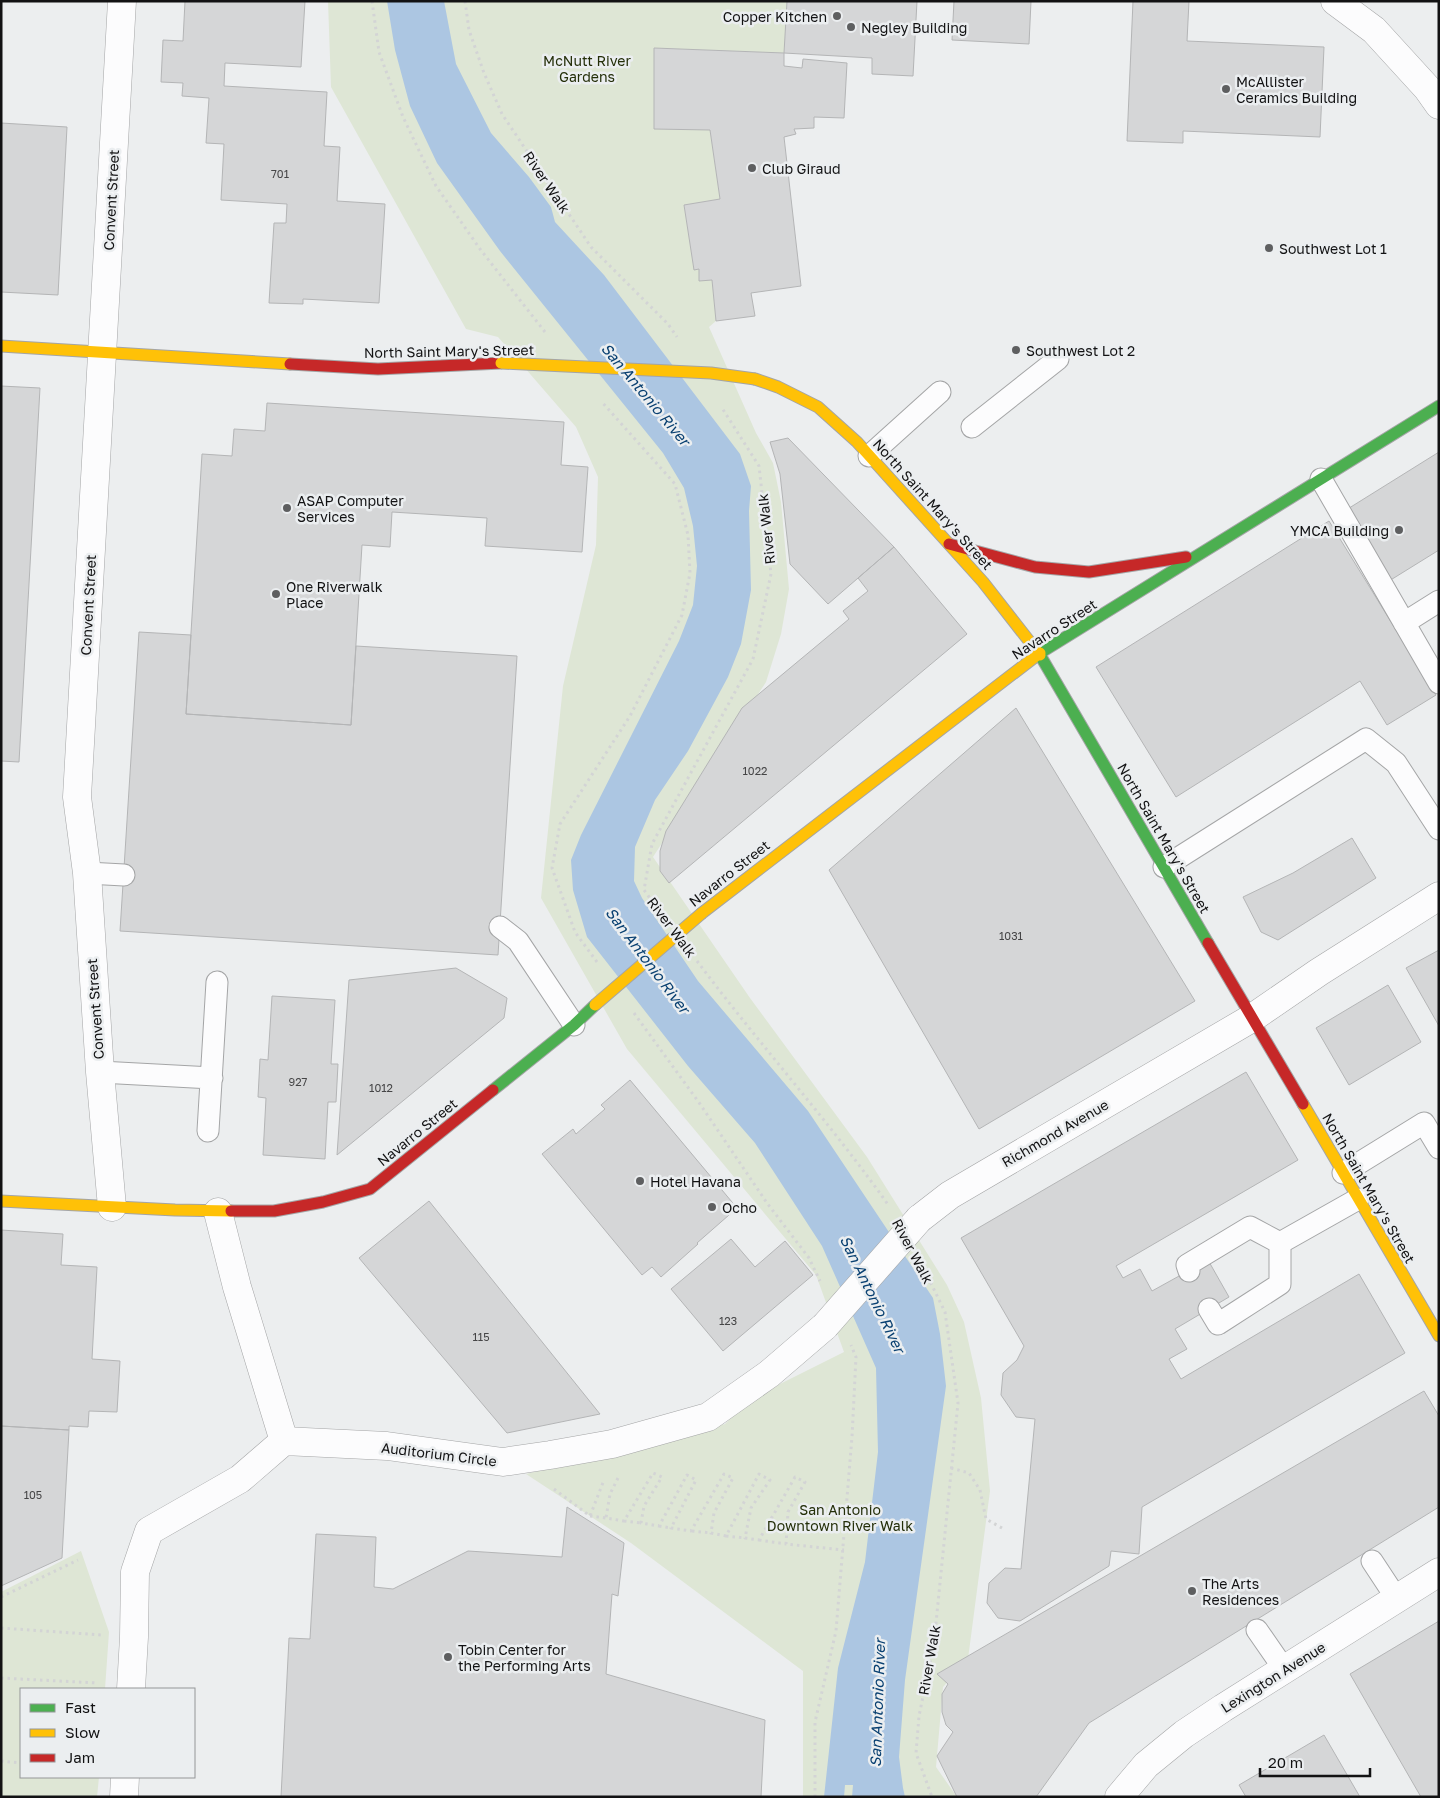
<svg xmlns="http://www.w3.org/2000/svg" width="1440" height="1798" font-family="'Golos Text',sans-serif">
	<rect width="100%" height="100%" fill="#eceeef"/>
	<path fill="#dee6d5" d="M328,1H787L784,53L655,48L710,130L720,199L684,205L694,269H699L700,281L712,280L716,321L709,327L756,433L773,463L781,502L789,589L781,634L766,682L653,857L750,998L867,1157L947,1285L964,1322L981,1398L990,1491L968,1659L943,1687L936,1767L957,1797H803V1671L631,1543L526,1474L725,1424L748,1400L844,1352L816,1275L627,1049L541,898L563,686L596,545L598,477L576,427L498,337L466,329L331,87Z
		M81,1551L109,1632L105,1689H21V1777H99L97,1797H1V1592Z"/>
	<path fill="#acc6e2" d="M387,1H444L456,64L491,133L529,177L551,207L555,222L604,275L740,454L751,486L749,511L751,590L741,644L728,677L688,751L655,800L635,847L634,881L642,898L698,981L808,1111L933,1298L940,1334L946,1386L905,1680L899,1757L903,1788L905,1797H852L853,1785H845L844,1797H824L838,1668L865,1562L878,1452L876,1368L822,1246L755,1143L688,1066L587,937L573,890L571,860L581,835L679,641L693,605L697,566L693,526L684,488L663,453L500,251L437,163L410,106L395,50Z"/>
	<path fill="#d5d6d7" stroke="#b4b5b6" d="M185,1H305L301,67L225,63L224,86L327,92L324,146L340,147L337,201L385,204L379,303L303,299V304L269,303L274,223H286L287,204L221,200L224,144L206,143L209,98L182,96L183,83L161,82L163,40L183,41Z
		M787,1H917L913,76L872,74V58L784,53Z
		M954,1H1031L1029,44L952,40Z
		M1133,1H1189L1187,41L1324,47L1320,137L1183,131V143L1127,141Z
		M654,48L784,53V66L802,68L803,59L847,63L844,118L814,117V128L794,129L796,134L784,137L801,286L751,293L755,316L716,321L712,280L699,281V269L694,270L684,205L720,199L710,130L654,129Z
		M1,123L67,127L58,295L1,292Z
		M1,386L40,388L19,762L1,761Z
		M267,403L564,422L561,465L588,467L582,552L485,546L487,518L392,512L390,547L362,545L351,725L186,714L202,454L232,456L234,429L265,431Z
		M788,438L894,547L828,604L790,564L780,474L770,442Z
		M1439,452V550L1389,581L1346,510Z
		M1329,521L1436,695L1387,725L1360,681L1176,797L1096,667Z
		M894,547L967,634L669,883L660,871V851L666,831L742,708L849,619L843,611L868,591L858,578Z
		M139,632L191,635L186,714L351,725L356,646L517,656L498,955L120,931Z
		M1016,708L1195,1001L979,1129L829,870Z
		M1352,838L1376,878L1278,940L1261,932L1243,897L1293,873Z
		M1439,950V1026L1406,968Z
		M456,968L507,998L504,1018L337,1155L349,980Z
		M1388,985L1421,1042L1349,1085L1316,1028Z
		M272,996L335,1000L331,1064H338L336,1102H328L325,1159L263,1155L266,1098L258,1097L260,1059L268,1060Z
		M1246,1072L1298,1160L1116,1266L1123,1278L1140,1269L1152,1291L1208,1260L1229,1297L1175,1329L1187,1349L1169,1359L1181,1379L1359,1274L1405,1353L1142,1507L1139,1554L1111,1551L1109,1566L1020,1621L998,1618L987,1603L989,1583L1005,1568L1021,1569L1035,1419L1016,1417L1001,1395L1003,1373L1017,1360L1024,1346L961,1238Z
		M630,1080L737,1208L697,1243L698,1244L661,1277L652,1267L642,1275L542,1154L573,1129L576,1134L605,1109L601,1105Z
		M429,1201L600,1414L507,1433L359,1258Z
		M1,1230L63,1234L61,1265L97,1267L92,1359L120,1361L117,1412L89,1411L88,1427L69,1426V1430L1,1426Z
		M731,1239L755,1267L785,1241L813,1275L723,1351L671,1289Z
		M1424,1391L1439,1416V1507L1089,1723L1036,1797H957L937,1756L953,1732L946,1725L942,1712V1694L948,1684L937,1674Z
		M1,1426L69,1430L62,1558L1,1586Z
		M567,1507L624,1543L618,1596L612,1594L606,1674L765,1720L761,1797H281L289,1638L310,1639L316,1534L376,1537L374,1587L393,1589L468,1551L562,1557Z
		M1439,1621V1797H1421L1350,1674Z
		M1324,1735L1360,1797H1246L1239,1785Z"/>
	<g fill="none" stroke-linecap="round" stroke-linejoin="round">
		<defs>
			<path id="lane" d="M972,427L1058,359
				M869,456L940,392
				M1321,479L1439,683
				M1404,623L1439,601
				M1164,867L1366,739L1396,763L1439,829
				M87,873L124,875
				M500,927L518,941L574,1025
				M100,1072L212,1078
				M208,1131L217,982
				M1343,1173L1424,1123L1439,1148
				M1189,1271L1187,1265L1250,1227L1280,1243L1358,1199
				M1209,1309L1218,1324L1280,1284V1243
				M1372,1561L1397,1599
				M1257,1630L1284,1669"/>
			<path id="street" d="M1335,1L1374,30L1427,88L1439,105
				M112,1207L100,1072L87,873L77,797L122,1
				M218,1212L237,1287L284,1441
				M919,1219L950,1195L1252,1018L1319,972L1439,896
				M131,1689L134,1637L135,1572L149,1531L240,1479L284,1441L387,1446L503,1462L550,1455L612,1444L708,1417L769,1374L825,1326
				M124,1797L125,1777
				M1119,1797L1146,1765L1184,1734L1223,1708L1439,1572"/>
			<path id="fast" d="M1040,653L1439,406
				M1040,655L1208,943
				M493,1090L574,1025L595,1005"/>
			<path id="slow" d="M1,346L290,364
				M755,379L778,387L818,407L857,442L983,582L1040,655
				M702,913L1040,653
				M1303,1104L1439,1336
				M1,1201L175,1210L231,1211"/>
			<path id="jam" d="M290,364L378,369L501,363
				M949,544L1035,567L1089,572L1186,557
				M1208,943L1303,1104
				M231,1211H274L323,1202L370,1189L493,1090"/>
		</defs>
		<use href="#lane" stroke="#a4a5a6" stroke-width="23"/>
		<use href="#street" stroke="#a4a5a6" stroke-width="29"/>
		<use href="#fast" stroke="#a4a5a6" stroke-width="13"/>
		<use href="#slow" stroke="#a4a5a6" stroke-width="13"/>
		<use href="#jam" stroke="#a4a5a6" stroke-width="13"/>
		<path stroke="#d3d4d5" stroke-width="3" stroke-dasharray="2.5 4" stroke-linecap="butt" d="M372,1L379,52L403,117L436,186L480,249L545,332
			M465,1L469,30L484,73L502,114L591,247L668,324L677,337
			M657,908L644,890L652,844L753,659L771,574L759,466L722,408
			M697,961C759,1044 829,1121 889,1206
			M597,962L575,932L552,868L560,824L630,716L682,615L690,573L688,535L675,484L601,401
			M634,1013L700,1104L767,1203L809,1258L820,1281
			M922,1265L945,1312L958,1403L934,1643L919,1716L916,1753L932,1797
			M951,1468L969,1473L980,1490L986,1519L1002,1528
			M618,1478L610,1494L606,1518L624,1521L653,1473L662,1477L644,1506L641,1523L659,1526L687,1475L696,1480L671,1528L691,1531L724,1474L733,1478L714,1513L711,1533L726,1536L759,1474L770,1480L751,1508L745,1538L759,1540L795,1477L805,1482L788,1512L786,1544L844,1550
			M554,1489L590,1516L604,1480
			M590,1516L606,1518
			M624,1521L641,1523
			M659,1526L671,1528
			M692,1531L711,1533
			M726,1536L745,1538
			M759,1540L786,1544
			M1,1597L78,1560
			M1,1628L102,1635
			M1,1678L98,1683
			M1,1761L21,1763
			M815,1797V1722L836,1631L852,1437L856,1357L851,1345"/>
		<use href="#lane" stroke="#fcfcfd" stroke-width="21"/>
		<use href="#street" stroke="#fcfcfd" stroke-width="28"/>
		<use href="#fast" stroke="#4caf50" stroke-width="11"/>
		<use href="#slow" stroke="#ffc107" stroke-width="11"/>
		<use href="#jam" stroke="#c62828" stroke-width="11"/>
		<defs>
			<path id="street-bridge" d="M825,1326L919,1219"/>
			<path id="slow-bridge" d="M501,363L711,373L755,379
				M595,1005L702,913"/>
		</defs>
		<use href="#street-bridge" stroke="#a4a5a6" stroke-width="29" stroke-linecap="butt"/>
		<use href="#slow-bridge" stroke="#a4a5a6" stroke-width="13" stroke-linecap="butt"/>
		<use href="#street-bridge" stroke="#fcfcfd" stroke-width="28"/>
		<use href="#slow-bridge" stroke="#ffc107" stroke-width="11"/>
	</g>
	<g fill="#5e5f60" stroke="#ebeef0" stroke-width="2">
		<circle cx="837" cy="16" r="5"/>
		<circle cx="851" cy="27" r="5"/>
		<circle cx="1226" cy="89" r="5"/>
		<circle cx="752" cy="168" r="5"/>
		<circle cx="1269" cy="248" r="5"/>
		<circle cx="1016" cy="350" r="5"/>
		<circle cx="287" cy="508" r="5"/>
		<circle cx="1399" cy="530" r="5"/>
		<circle cx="276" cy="594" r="5"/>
		<circle cx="640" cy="1181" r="5"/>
		<circle cx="712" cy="1207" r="5"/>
		<circle cx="1192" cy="1591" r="5"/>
		<circle cx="448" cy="1657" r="5"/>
	</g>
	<g text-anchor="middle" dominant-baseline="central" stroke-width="5" stroke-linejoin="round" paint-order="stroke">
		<g font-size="11" fill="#454546">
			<text x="280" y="173">701</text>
			<text x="755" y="770">1022</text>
			<text x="1011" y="935">1031</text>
			<text x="298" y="1081">927</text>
			<text x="381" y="1087">1012</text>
			<text x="728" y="1320">123</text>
			<text x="481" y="1336">115</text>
			<text x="33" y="1494">105</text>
		</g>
		<g font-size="14" fill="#121213" stroke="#ebeef0" text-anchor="start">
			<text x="827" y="16" text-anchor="end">Copper Kitchen</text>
			<text x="861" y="27">Negley Building</text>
			<text x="1236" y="81">McAllister<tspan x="1236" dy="16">Ceramics Building</tspan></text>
			<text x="762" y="168">Club Giraud</text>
			<text x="1279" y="248">Southwest Lot 1</text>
			<text x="1026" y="350">Southwest Lot 2</text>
			<text x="297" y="500">ASAP Computer<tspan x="297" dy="16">Services</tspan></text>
			<text x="1389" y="530" text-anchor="end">YMCA Building</text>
			<text x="286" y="586">One Riverwalk<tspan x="286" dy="16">Place</tspan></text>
			<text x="650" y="1181">Hotel Havana</text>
			<text x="722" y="1207">Ocho</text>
			<text x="1202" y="1583">The Arts<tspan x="1202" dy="16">Residences</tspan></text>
			<text x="458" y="1649">Tobin Center for<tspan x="458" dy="16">the Performing Arts</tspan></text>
		</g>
		<g font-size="14" fill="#242f09" stroke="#ebeef0">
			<text x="587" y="60">McNutt River<tspan x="587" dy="16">Gardens</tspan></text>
			<text x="840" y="1509">San Antonio<tspan x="840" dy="16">Downtown River Walk</tspan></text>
		</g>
		<g font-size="14" fill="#121213" stroke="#ebeef0">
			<text transform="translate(547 182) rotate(56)">River Walk</text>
			<text transform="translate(111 200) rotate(-87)">Convent Street</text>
			<text transform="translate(449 351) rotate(-1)">North Saint Mary's Street</text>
			<text transform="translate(933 504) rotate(48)">North Saint Mary's Street</text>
			<text transform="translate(766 529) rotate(-96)">River Walk</text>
			<text transform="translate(88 605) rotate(-87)">Convent Street</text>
			<text transform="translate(1054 629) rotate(-33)">Navarro Street</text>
			<text transform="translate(1164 838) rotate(60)">North Saint Mary's Street</text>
			<text transform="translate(729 873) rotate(-38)">Navarro Street</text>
			<text transform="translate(672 927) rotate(53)">River Walk</text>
			<text transform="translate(95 1009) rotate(-94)">Convent Street</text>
			<text transform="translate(417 1132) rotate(-39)">Navarro Street</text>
			<text transform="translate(1055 1133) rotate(-30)">Richmond Avenue</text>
			<text transform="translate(1369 1188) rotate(60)">North Saint Mary's Street</text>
			<text transform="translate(913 1251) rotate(62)">River Walk</text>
			<text transform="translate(439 1454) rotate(7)">Auditorium Circle</text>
			<text transform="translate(929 1660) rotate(-80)">River Walk</text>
			<text transform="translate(1273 1677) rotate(-32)">Lexington Avenue</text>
		</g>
		<g font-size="15" font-style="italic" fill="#094071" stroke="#ebeef0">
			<text transform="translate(646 394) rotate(50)">San Antonio River</text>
			<text transform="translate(648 960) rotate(53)">San Antonio River</text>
			<text transform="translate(873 1294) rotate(64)">San Antonio River</text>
			<text transform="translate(877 1703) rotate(-88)">San Antonio River</text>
		</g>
	</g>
	<rect width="1440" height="1798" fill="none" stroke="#121213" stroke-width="5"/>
	<rect x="20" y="1688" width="175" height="90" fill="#ebeef0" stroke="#949698"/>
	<rect x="30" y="1704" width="25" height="8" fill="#4caf50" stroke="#949698"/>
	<text x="65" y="1713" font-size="15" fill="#121213">Fast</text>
	<rect x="30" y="1729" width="25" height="8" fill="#ffc107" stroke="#949698"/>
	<text x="65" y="1738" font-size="15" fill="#121213">Slow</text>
	<rect x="30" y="1754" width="25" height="8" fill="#c62828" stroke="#949698"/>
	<text x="65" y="1763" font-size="15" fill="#121213">Jam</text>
	<path d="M1260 1768v8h110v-8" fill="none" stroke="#121213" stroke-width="2.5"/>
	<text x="1268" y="1768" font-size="15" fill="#121213" stroke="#ebeef0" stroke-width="4" paint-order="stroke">20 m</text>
</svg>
